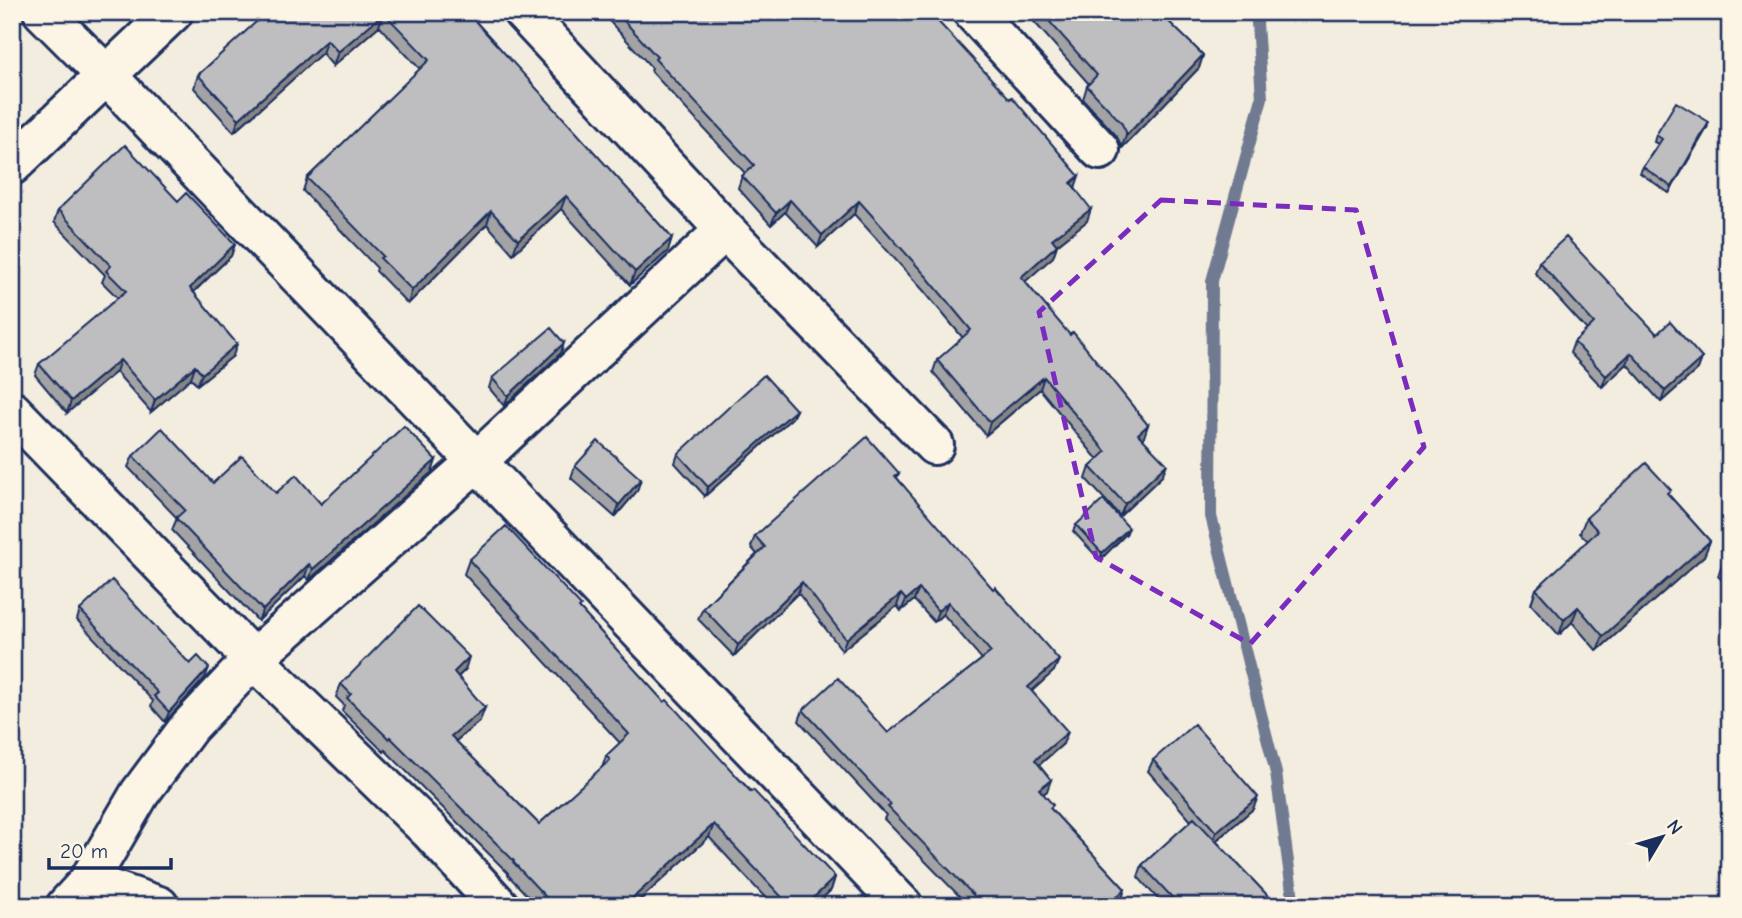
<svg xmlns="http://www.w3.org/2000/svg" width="1742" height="918" font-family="'Comic Neue',sans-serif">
	<rect width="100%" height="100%" fill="#f3ede0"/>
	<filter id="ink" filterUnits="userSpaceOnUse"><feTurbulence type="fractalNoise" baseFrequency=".0143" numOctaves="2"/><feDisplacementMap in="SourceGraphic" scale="14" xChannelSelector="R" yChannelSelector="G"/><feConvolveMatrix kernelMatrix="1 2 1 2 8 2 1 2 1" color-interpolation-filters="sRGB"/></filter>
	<g filter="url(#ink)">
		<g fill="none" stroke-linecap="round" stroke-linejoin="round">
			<path stroke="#707a91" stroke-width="12" d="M1260,12L1257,23L1262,98L1212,281L1211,516L1276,773L1294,906"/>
			<defs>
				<path id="minor" d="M43,12L107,76L903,906
					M523,12L725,230L934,445
					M973,12L1100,150
					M12,165L173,12
					M12,411L253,659L429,830L499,906
					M88,882L159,906
					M66,906L88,882L140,793L189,727L253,659L476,462L725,230"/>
			</defs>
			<use href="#minor" stroke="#1b2f5e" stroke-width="44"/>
			<use href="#minor" stroke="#fcf5e5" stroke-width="38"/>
		</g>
		<path fill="#a3a3a5" stroke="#1b2f5e" stroke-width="2" d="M267,12H467L672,238L668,251L630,285L561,209L513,254L487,224L408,304L376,271L377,268L303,191L307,178L420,69L379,26L333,66L322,53L234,132L194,88L198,75Z
			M601,12H808L817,22L1075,188L1087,221L1057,245L1053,257L1025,281L1144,437L1142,438L1162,476L1120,516L1086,479L1090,467L1098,460L1040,389L986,435L933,372L937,360L963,338L923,290L854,214L818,247L785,212L771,225L738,188L742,176L745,173L651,71L652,68Z
			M1028,12H1159L1203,55L1199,68L1121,149V145L1116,135L1083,99L1087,86L1089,84L1029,16L1030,14Z
			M1707,128L1669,193L1640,173L1643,167L1658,144L1654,142L1656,135Z
			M178,201L235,244L231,256L194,292L233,356L197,385L191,378L151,412L116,372L67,413L35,375L39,364L118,298L102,282L105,275L54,222L58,210Z
			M1539,262L1657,334L1702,358L1698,369L1661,402L1627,364L1602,387L1570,353L1574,342L1587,330L1535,273Z
			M561,353L504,406L489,388L492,378Z
			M796,410L792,418L705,496L675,463L678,454Z
			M133,456L213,483L321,504L436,460L432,472L309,580L305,576L258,621L172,530L177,518L128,467Z
			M575,466L637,491L615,517L571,478Z
			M899,473L897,478L1054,671L1032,691L1063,744L1039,765L1047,791L1043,794L1051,809L1125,889L1121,901L1116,906H969L884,819L886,815L799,721L803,710L888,733L982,659L943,614L934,622L914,600L901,611L897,606L842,650L798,593L734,656L698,619L703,608L757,554L751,547L755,536Z
			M1669,495L1710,541L1704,556L1597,651L1572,622L1559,635L1531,604L1536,589L1588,541L1580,533L1586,518Z
			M1076,525L1126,534L1100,560L1073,531Z
			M1730,556V589L1718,576L1722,564Z
			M469,560L580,609L664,702L835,877L831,890L814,906H773L709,837L633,906H537L508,875V873L385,750L384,752L342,711L344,705L336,697L341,684L465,670L458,677L480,721L456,741L539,824L602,768L606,756L620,743L464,574Z
			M80,610L190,664L205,678L165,722L151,706L153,701L77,620Z
			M1153,760L1253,809L1216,841L1268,896L1265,906H1164L1138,877L1142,865L1191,821L1148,771Z"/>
		<path fill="#858586" stroke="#1b2f5e" stroke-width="2" d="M384,13L379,26L333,66L338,52Z
			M327,40L322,53L234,132L239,119Z
			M1203,55L1199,68L1121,149L1126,136Z
			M1709,122L1707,128L1669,193L1672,187Z
			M1079,176L1075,188L1071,183Z
			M566,196L561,209L513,254L518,240Z
			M790,200L785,212L771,225L776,213Z
			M859,201L854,214L818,247L822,235Z
			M1091,209L1087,221L1048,252L1052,239Z
			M491,211L487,224L408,304L412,290Z
			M672,238L668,251L630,285L635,272Z
			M235,244L231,256L186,299L190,288Z
			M1057,245L1053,257L1017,289L1021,277Z
			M564,343L561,353L504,406L508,396Z
			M237,344L233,356L197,385L202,374Z
			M1631,353L1627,364L1602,387L1606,376Z
			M1702,358L1698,369L1661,402L1665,391Z
			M120,360L116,372L67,413L71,401Z
			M195,366L191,378L151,412L155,400Z
			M1044,377L1040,389L986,435L990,422Z
			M796,410L792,418L705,496L708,487Z
			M1148,425L1144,437L1133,446L1138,434Z
			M436,460L432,472L309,580L313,569Z
			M1167,464L1162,476L1120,516L1125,504Z
			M641,479L637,491L615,517L619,505Z
			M1129,528L1126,534L1100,560L1102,553Z
			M1710,541L1704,556L1597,651L1603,636Z
			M309,564L305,576L258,621L263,610Z
			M802,582L798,593L734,656L738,645Z
			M919,589L914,600L901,611L906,600Z
			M901,594L897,606L842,650L846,639Z
			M948,602L943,614L934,622L938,611Z
			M1578,607L1572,622L1559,635L1564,620Z
			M469,657L465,670L449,685L454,672Z
			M1059,660L1054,671L1024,698L1028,687Z
			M209,668L205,678L165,722L169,712Z
			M485,708L480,721L446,749L451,736Z
			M1068,732L1063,744L1031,772L1035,760Z
			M1051,780L1047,791L1035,801L1039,789Z
			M1258,797L1253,809L1212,844L1216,832Z
			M714,824L709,837L633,906H624Z
			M835,877L831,890L814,906H805Z
			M1125,889L1121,901L1116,906H1107Z
			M1268,896L1265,906H1258Z"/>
		<path fill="#bebec0" stroke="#1b2f5e" stroke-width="2" d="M267,12H467L672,238L635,272L566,196L518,240L491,211L412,290L380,258L383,256L307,178L429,60L384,13L338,52L327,40L239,119L198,75Z
			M616,12H808L817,22L827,12H923L929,18L932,15L1010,99L1012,97L1079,176L1071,183L1091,209L1052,239L1057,245L1021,277L1070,335L1073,332L1148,425L1138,434L1167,464L1125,504L1090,467L1106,452L1044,377L990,422L937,360L971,330L927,277L859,201L822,235L790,200L776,213L742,176L754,165L655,59L657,57Z
			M1041,12H1159L1203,55L1126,136V132L1121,122L1087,86L1097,75Z
			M1676,102L1709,122L1672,187L1643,167L1662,139L1656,135Z
			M125,145L178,201L186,193L235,244L190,288L237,344L202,374L195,366L155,400L120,360L71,401L39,364L126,291L106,271L111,266L58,210Z
			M1566,237L1657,334L1670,322L1702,358L1665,391L1631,353L1606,376L1574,342L1594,323L1539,262Z
			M551,328L564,343L508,396L492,378Z
			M764,375L796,410L708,487L678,454Z
			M404,426L436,460L313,569L309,564L263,610L176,518L185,510L133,456L162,428L213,483L242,456L276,493L296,475L321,504Z
			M867,437L899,473L895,476L993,589L995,587L1059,660L1028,687L1068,732L1035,760L1051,780L1039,789L1053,805L1050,808L1125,889L1107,906H984L888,807L891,805L803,710L838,678L888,733L991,652L948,602L938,611L919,589L906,600L901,594L846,639L802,582L738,645L703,608L765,547L755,536Z
			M598,441L641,479L619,505L575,466Z
			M1646,463L1671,490L1667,493L1710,541L1603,636L1578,607L1564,620L1536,589L1598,531L1586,518Z
			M1103,500L1129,528L1102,553L1076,525Z
			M506,526L581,606L579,608L664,702L667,700L751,792L753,790L835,877L805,906H790L714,824L624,906H554L513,862L514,861L390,737L389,739L347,698L351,694L341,684L418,606L469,657L454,672L485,708L451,736L539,824L610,760L606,756L629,734L469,560Z
			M1730,556V572L1722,564Z
			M112,580L190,664L198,656L209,668L169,712L154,696L158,693L80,610Z
			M1194,724L1258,797L1216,832L1153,760Z
			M1194,818L1268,896L1258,906H1180L1142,865Z"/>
	</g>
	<path fill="none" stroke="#7b2cbf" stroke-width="5" stroke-dasharray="14 9" stroke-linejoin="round" d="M1161,200L1356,210L1424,447L1250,644L1096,557L1039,312Z"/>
	<rect width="1742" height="918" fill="none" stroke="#fcf5e5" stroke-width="42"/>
	<rect x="21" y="21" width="1700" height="876" fill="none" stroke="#1b2f5e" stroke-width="2.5" filter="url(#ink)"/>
	<g transform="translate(1662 837) rotate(52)" stroke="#fcf5e5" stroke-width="5" paint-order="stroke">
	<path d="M0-5L12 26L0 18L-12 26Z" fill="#1b2f5e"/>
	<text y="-10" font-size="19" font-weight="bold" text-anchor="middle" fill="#1b2f5e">N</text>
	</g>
	<path d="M49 858v10h122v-10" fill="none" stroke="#1b2f5e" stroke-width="3.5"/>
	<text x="60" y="858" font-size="21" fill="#1b2f5e" stroke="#fcf5e5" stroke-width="5" paint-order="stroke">20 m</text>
</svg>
